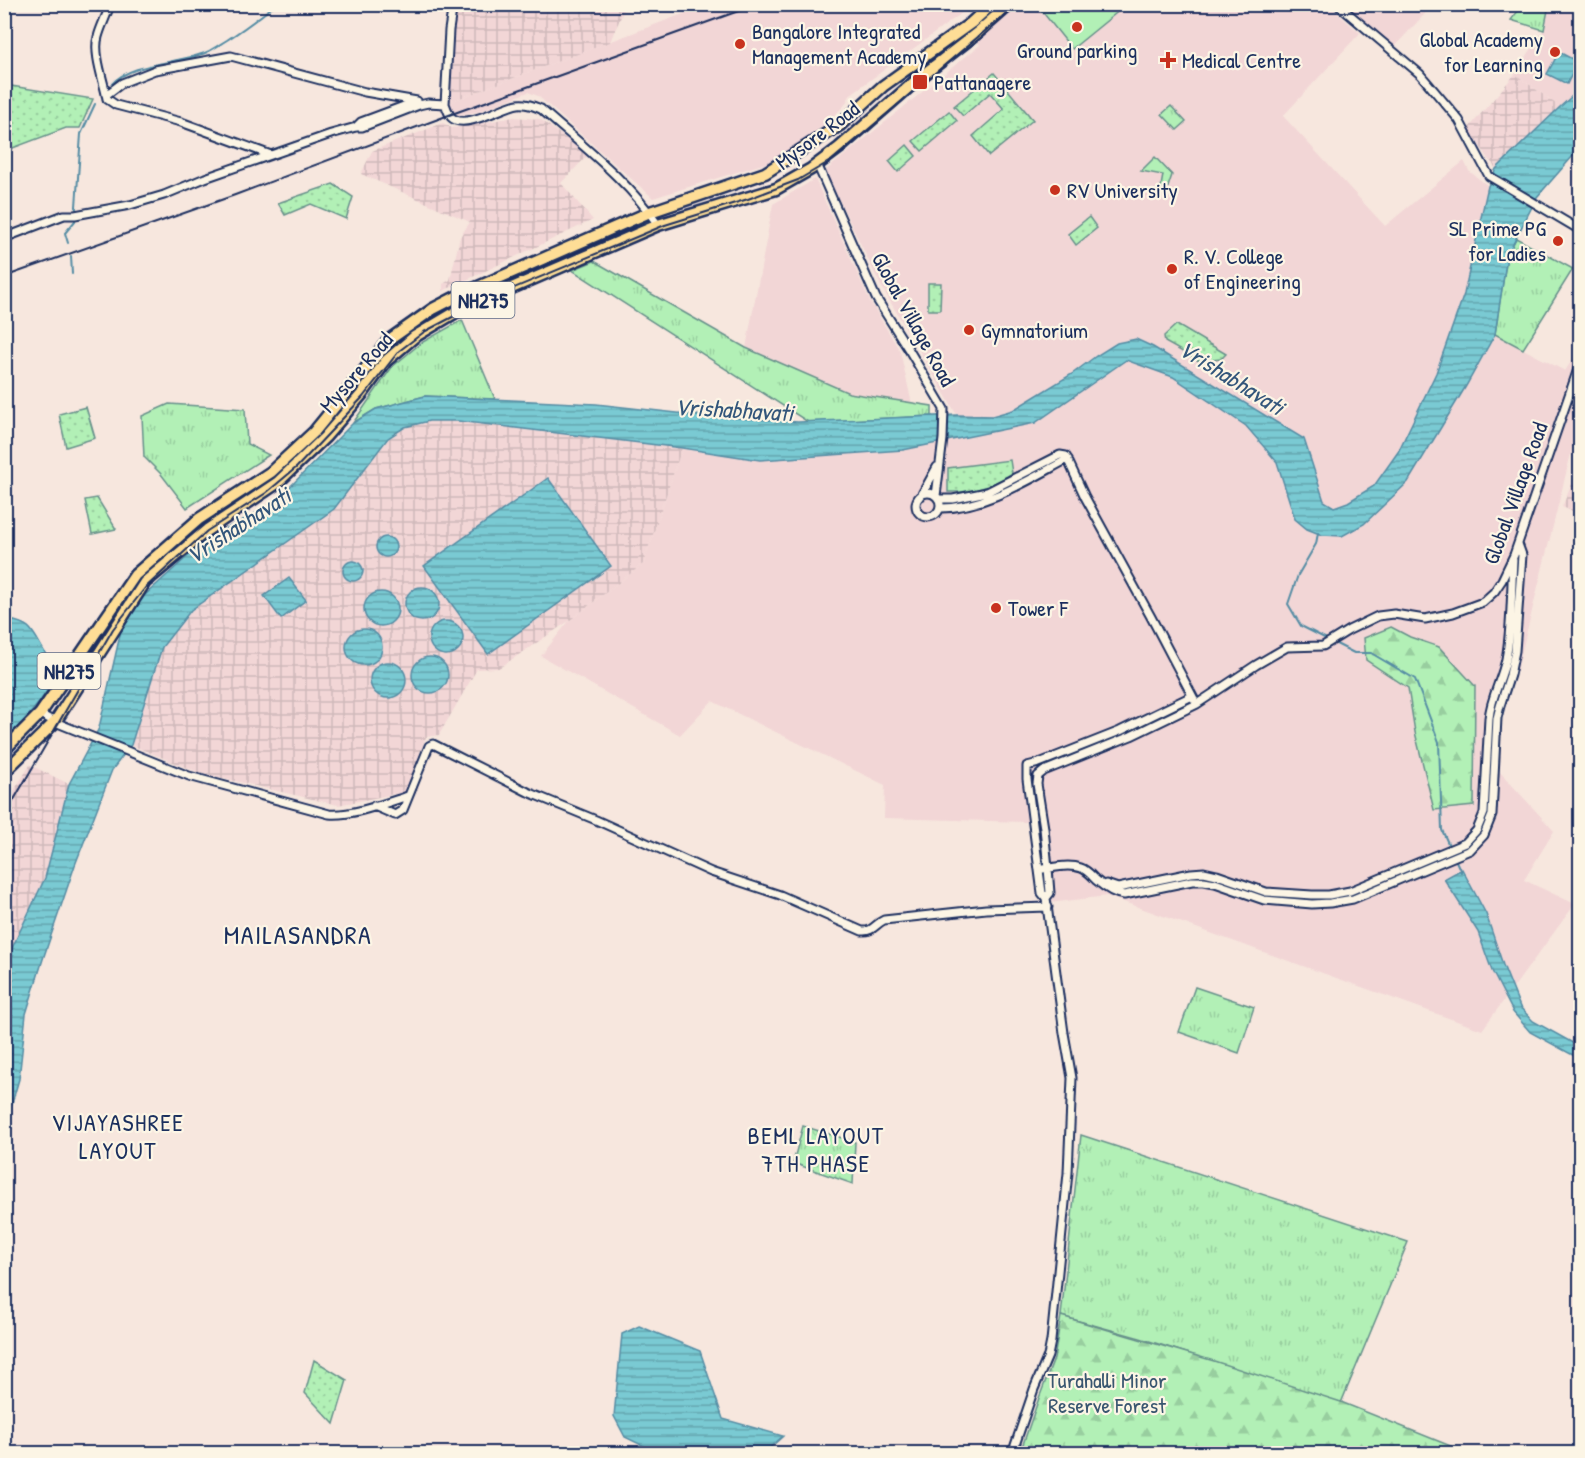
<svg xmlns="http://www.w3.org/2000/svg" width="1585" height="1458" font-family="'Patrick Hand',sans-serif">
	<defs>
		<pattern id="industrial-grid" width="8" height="8" patternUnits="userSpaceOnUse" patternTransform="scale(1.5)"><rect width="8" height="8" fill="#f2d6d6"/><path d="M0 4h8M4 0v8" fill="none" stroke="#cfb8ba"/></pattern>
		<pattern id="grass-tufts" width="24" height="20" patternUnits="userSpaceOnUse" patternTransform="scale(1.5)"><rect width="24" height="20" fill="#b2f0b6"/><path d="M3 7l-1-3M5 7V3M7 7l1-3M15 17l-1-3M17 17v-4M19 17l1-3" fill="none" stroke="#98ce9f"/></pattern>
		<pattern id="forest-firs" width="22" height="20" patternUnits="userSpaceOnUse" patternTransform="scale(1.5)"><rect width="22" height="20" fill="#b2f0b6"/><path d="M5 1l3.5 6h-7zM16 11l3.5 6h-7z" fill="#98ce9f"/></pattern>
		<pattern id="park-dots" width="8" height="8" patternUnits="userSpaceOnUse" patternTransform="scale(1.5)"><rect width="8" height="8" fill="#b2f0b6"/><path d="M2 2h.1M6 6h.1" fill="none" stroke="#98ce9f" stroke-width="1.8" stroke-linecap="round"/></pattern>
		<pattern id="water-rules" width="6" height="5" patternUnits="userSpaceOnUse" patternTransform="scale(1.5)"><rect width="6" height="5" fill="#7acad3"/><path d="M0 2.5h6" fill="none" stroke="#63a4ae"/></pattern>
	</defs>
	<rect width="100%" height="100%" fill="#f7e7de"/>
	<filter id="ink" filterUnits="userSpaceOnUse"><feTurbulence type="fractalNoise" baseFrequency=".0167" numOctaves="2"/><feDisplacementMap in="SourceGraphic" scale="12" xChannelSelector="R" yChannelSelector="G"/><feConvolveMatrix kernelMatrix="1 2 1 2 8 2 1 2 1" color-interpolation-filters="sRGB"/></filter>
	<g filter="url(#ink)">
		<path fill="#f2d6d6" d="M1327,4L1360,33L1283,116L1385,226L1464,161L1469,171L1488,186L1464,294L1436,373L1398,452L1374,486L1348,502L1333,507L1324,501L1304,439L1153,347L1136,339L1096,356L1072,374L1013,410L992,416L957,415L881,286L825,171L980,45L977,40L1022,5Z
			M707,5H973L851,94L844,106L811,137L773,161L653,198L538,96L528,92L478,112L457,115L447,103Z
			M1346,5H1433L1395,46Z
			M1549,5H1580V89L1560,107L1515,74L1544,30Z
			M815,179L870,301L900,351L912,404L849,393L746,348L773,204Z
			M1495,334L1565,371L1580,348V417L1518,667L1502,713L1500,772L1554,831L1524,880L1575,904L1482,1030L1107,896L1041,904L1028,822L884,818L885,785L712,701L680,735L541,656L569,621L643,564L682,448L760,460L904,450L1035,423L1126,360L1173,377L1246,426L1277,462L1295,519L1307,529L1408,482L1466,386Z"/>
		<path fill="url(#industrial-grid)" d="M496,4L626,5L610,42L447,103L454,5H472L494,9Z
			M1515,74L1560,107L1496,169L1468,129Z
			M514,117L540,119L588,155L561,183L593,220L443,291V284L450,280L460,237L470,222L361,174L372,151L443,123L452,128Z
			M429,421H458L682,448L643,564L569,621L499,668L477,669L439,735L426,737L405,792L338,805L200,773L131,745L162,647L191,610L334,509L389,438L405,427Z
			M1580,465V514L1562,507Z
			M30,765L69,784L45,878L12,948L5,971V805Z"/>
		<path fill="url(#grass-tufts)" stroke="#66908a" stroke-width="1.5" d="M1510,5H1549L1544,30L1511,20L1518,11Z
			M1171,106L1186,122L1177,130L1162,114Z
			M1155,157L1172,175L1166,193L1160,192L1163,175L1141,171Z
			M1516,238L1573,269L1523,349L1495,334L1507,256Z
			M594,261L746,348L849,393L932,406V416L808,422L572,270Z
			M462,320L495,399L425,396L376,409L353,423L392,367L421,343Z
			M169,404L245,409L247,444L269,455L187,508L161,474L144,457L142,416Z
			M1195,987L1254,1007L1239,1053L1179,1032Z
			M803,1126L855,1142L853,1184L793,1163Z
			M1081,1135L1408,1242L1341,1403L1140,1338L1061,1316Z"/>
		<path fill="url(#forest-firs)" stroke="#66908a" stroke-width="1.5" d="M1391,627L1410,637L1439,647L1475,686L1474,806L1434,810L1415,732L1408,688L1366,660L1364,638Z
			M1061,1316L1214,1361L1341,1402L1468,1453H1020L1039,1398L1054,1359Z"/>
		<path fill="url(#park-dots)" stroke="#66908a" stroke-width="1.5" d="M994,73L1033,120L989,156L973,136L1004,109L990,93L963,116L954,106Z
			M5,85L93,99L80,128H66L5,151Z
			M949,111L957,121L922,151L913,141Z
			M907,145L916,156L898,172L889,161Z
			M333,184L353,197L346,219L311,204L285,215L278,203Z
			M1089,217L1097,228L1076,245L1068,234Z
			M928,283H941L940,310H928Z
			M1176,325H1177L1226,354L1221,359L1212,360L1204,364L1165,342L1164,336Z
			M86,407L95,438L66,447L59,414Z
			M1010,460L1012,473C993,486 972,493 948,492V468Z
			M97,498L116,529L92,534L85,500Z
			M314,1360L347,1380L334,1424L305,1393Z"/>
		<path fill="#b2f0b6" stroke="#66908a" stroke-width="1.5" d="M1037,5H1126L1072,49Z"/>
		<path fill="url(#water-rules)" stroke="#548ca4" stroke-width="1.5" d="M1559,52L1578,62L1567,84L1547,74Z
			M1580,89V148L1537,197L1507,256L1495,334L1466,386L1408,482L1364,524L1342,536L1322,535L1307,529L1295,519L1277,462L1246,426L1173,377L1126,360L1035,423L903,450L760,460L682,448L458,421H429L405,427L388,438L334,509L191,610L162,647L131,745L112,770L75,865L43,959L26,1014L19,1079L5,1127V971L12,948L45,878L69,784L99,728L122,626L145,595L208,538L273,504L353,423L376,409L425,396L596,404L704,416L798,422L957,415L992,416L1013,410L1072,374L1096,356L1117,343L1136,339L1153,347L1304,439L1324,501L1334,507L1348,502L1374,486L1398,452L1436,373L1464,294L1488,186L1496,169L1560,107Z
			M548,478L611,566L488,654L424,566Z
			M376 547a10 10 0 1 1 20 0a10 10 0 1 1-20 0Z
			M343 571a10 10 0 1 1 20 0a10 10 0 1 1-20 0Z
			M289,578L306,600L281,619L264,596Z
			M405 604a17 17 0 1 1 34 0a17 17 0 1 1-34 0Z
			M364 609a17 17 0 1 1 34 0a17 17 0 1 1-34 0Z
			M9,620C28,623 31,628 40,644C45,653 53,664 53,674C53,692 17,728 5,741L4,622Z
			M429 638a17 17 0 1 1 34 0a17 17 0 1 1-34 0Z
			M346 647a18 18 0 1 1 36 0a18 18 0 1 1-36 0Z
			M412 675a18 18 0 1 1 36 0a18 18 0 1 1-36 0Z
			M370 680a18 18 0 1 1 36 0a18 18 0 1 1-36 0Z
			M1462,869L1486,914L1503,965L1520,1007L1533,1021L1580,1047V1059L1530,1032L1513,1012L1492,971L1478,932L1444,879Z
			M639,1326L700,1351L723,1419L783,1436L763,1454L658,1453L625,1437L614,1416L622,1334Z"/>
		<g fill="none" stroke-linecap="round" stroke-linejoin="round">
			<path stroke="#548ca4" stroke-width="2" d="M112,84C131,62 180,64 207,52C214,49 220,44 227,40C244,29 260,17 276,4
				M68,243L65,233L75,221L81,134L95,104
				M71,256L72,274
				M1318,533L1316,544L1298,575L1288,604L1301,626L1354,653H1371L1415,679L1439,742L1442,830L1461,872"/>
			<defs>
				<path id="minor" d="M110,4C107,16 101,25 98,37C93,53 104,82 107,99L116,105L181,122L271,155L331,134L356,127H362L419,105L428,103L445,104
					M453,4L449,30L445,104C447,108 448,113 451,117C464,131 503,106 518,104C527,103 533,106 541,109C581,145 628,180 658,225
					M1337,4L1420,74L1459,120L1489,176L1580,230
					M106,95L122,83L155,70L231,56L365,92L417,101
					M356,127L361,122L412,103
					M817,164L876,298L909,350L944,409L943,439L936,496
					M4,238L64,215H75L130,205L164,195L205,178L271,155
					M916 505a12 12 0 1 1 24 0a12 12 0 1 1-24 0Z
					M921,496L937,467
					M939,499H953L987,492L1060,455L1066,456L1085,497L1151,617L1194,699
					M940,508C984,509 1030,479 1068,459
					M40,714L55,722L189,776L329,814C352,816 386,803 408,796
					M374,806L395,815L403,810L429,746L433,744L528,792L596,820L711,872L780,895L862,931C873,932 875,924 884,920L986,909L1048,907
					M1043,869C1055,867 1070,864 1081,868C1087,870 1091,875 1096,880C1103,886 1114,894 1124,895L1192,881H1204L1215,883L1264,900L1312,904L1330,903L1353,899L1470,850L1484,835L1492,815L1497,718L1500,706L1510,675L1515,651L1522,555L1518,544
					M1106,884L1118,888L1191,873L1204,872L1217,875L1266,892L1312,895H1329L1350,891L1465,843L1477,830L1484,813L1489,718C1491,697 1502,679 1506,659C1512,627 1511,593 1513,560
					M1046,898L1050,893L1048,868L1044,828L1037,784L1038,776L1044,771L1131,736L1197,704L1256,665L1287,647L1323,646L1349,630L1378,616L1394,614L1425,619L1453,613L1483,602L1494,592L1502,580L1514,555L1578,369L1580,366
					M1012,1454L1034,1389L1048,1356L1051,1341L1068,1173L1072,1078L1064,1033L1046,898L1042,893L1027,779V766L1039,763L1120,731L1192,696"/>
				<path id="highway" d="M4,750L40,714L135,575L199,519L271,472L314,432L389,340L433,309L462,294L650,212L765,173L840,125L883,86L971,23L992,4
					M4,772L55,722L145,582L207,530L277,483L325,437L362,394L386,361L414,337L456,312L658,225L776,189L811,169L839,148L918,79L977,33L1010,4"/>
			</defs>
			<use href="#minor" stroke="#1b2f5e" stroke-width="11"/>
			<use href="#highway" stroke="#1b2f5e" stroke-width="15"/>
			<use href="#minor" stroke="#fcf5e5" stroke-width="7"/>
			<use href="#highway" stroke="#fedd96" stroke-width="10"/>
			<path stroke="#1b2f5e" stroke-width="2" d="M4,277L235,195L449,115L758,4
				M4,810L12,803L113,629L145,588L207,531L266,493L297,467L363,397L399,351L424,332L483,301L665,225L748,199L798,180L832,160L1017,4"/>
		</g>
	</g>
	<g fill="#c8321e" stroke="#fcf5e5" stroke-width="2">
		<circle cx="1077" cy="27" r="6"/>
		<circle cx="740" cy="44" r="6"/>
		<circle cx="1555" cy="52" r="6"/>
		<path d="M1165 51h6v6h6v6h-6v6h-6v-6h-6v-6h6z"/>
		<rect x="912" y="74" width="16" height="16" rx="3"/>
		<circle cx="1055" cy="190" r="6"/>
		<circle cx="1558" cy="241" r="6"/>
		<circle cx="1172" cy="269" r="6"/>
		<circle cx="969" cy="330" r="6"/>
		<circle cx="996" cy="608" r="6"/>
	</g>
	<g text-anchor="middle" dominant-baseline="central" stroke-width="4.5" stroke-linejoin="round" paint-order="stroke">
		<g fill="#fcf5e5" stroke="#5e6a86" stroke-width="1.5">
			<rect x="451.5" y="282" width="63" height="36" rx="4.5"/>
			<rect x="37.5" y="653" width="63" height="36" rx="4.5"/>
		</g>
		<g font-size="21" font-weight="bold" fill="#1b2f5e">
			<text x="483" y="300">NH275</text>
			<text x="69" y="671">NH275</text>
		</g>
		<g font-size="22" fill="#1b2f5e" stroke="#fcf5e5" text-anchor="start">
			<text x="752" y="31">Bangalore Integrated<tspan x="752" dy="25">Management Academy</tspan></text>
			<text x="1543" y="39" text-anchor="end">Global Academy<tspan x="1543" dy="25">for Learning</tspan></text>
			<text x="1077" y="50" text-anchor="middle">Ground parking</text>
			<text x="1182" y="60">Medical Centre</text>
			<text x="934" y="82">Pattanagere</text>
			<text x="1067" y="190">RV University</text>
			<text x="1546" y="228" text-anchor="end">SL Prime PG<tspan x="1546" dy="25">for Ladies</tspan></text>
			<text x="1184" y="256">R. V. College<tspan x="1184" dy="25">of Engineering</tspan></text>
			<text x="981" y="330">Gymnatorium</text>
			<text x="1008" y="608">Tower F</text>
		</g>
		<g font-size="22" fill="#1b2f5e" stroke="#fcf5e5">
			<text transform="translate(817 135) rotate(-37)">Mysore Road</text>
			<text transform="translate(914 319) rotate(61)">Global Village Road</text>
			<text transform="translate(356 372) rotate(-49)">Mysore Road</text>
			<text transform="translate(1515 493) rotate(-70)">Global Village Road</text>
		</g>
		<g font-size="22" fill="#395670" stroke="#fcf5e5">
			<text x="1107" y="1380">Turahalli Minor<tspan x="1107" dy="25">Reserve Forest</tspan></text>
		</g>
		<g font-size="24" font-style="italic" fill="#33567b" stroke="#fcf5e5">
			<text transform="translate(1232 377) rotate(32)">Vrishabhavati</text>
			<text transform="translate(734 409) rotate(3)">Vrishabhavati</text>
			<text transform="translate(238 525) rotate(-33)">Vrishabhavati</text>
		</g>
		<g font-size="24" letter-spacing="1.5" fill="#1b2f5e" stroke="#fcf5e5">
			<text x="118" y="1122">VIJAYASHREE<tspan x="118" dy="28">LAYOUT</tspan></text>
			<text x="816" y="1135">BEML LAYOUT<tspan x="816" dy="28">7TH PHASE</tspan></text>
		</g>
		<g font-size="26" letter-spacing="1.5" fill="#1b2f5e" stroke="#fcf5e5">
			<text x="298" y="934">MAILASANDRA</text>
		</g>
	</g>
	<rect width="1585" height="1458" fill="none" stroke="#fcf5e5" stroke-width="24"/>
	<rect x="12" y="12" width="1561" height="1434" fill="none" stroke="#1b2f5e" stroke-width="2" filter="url(#ink)"/>
</svg>
